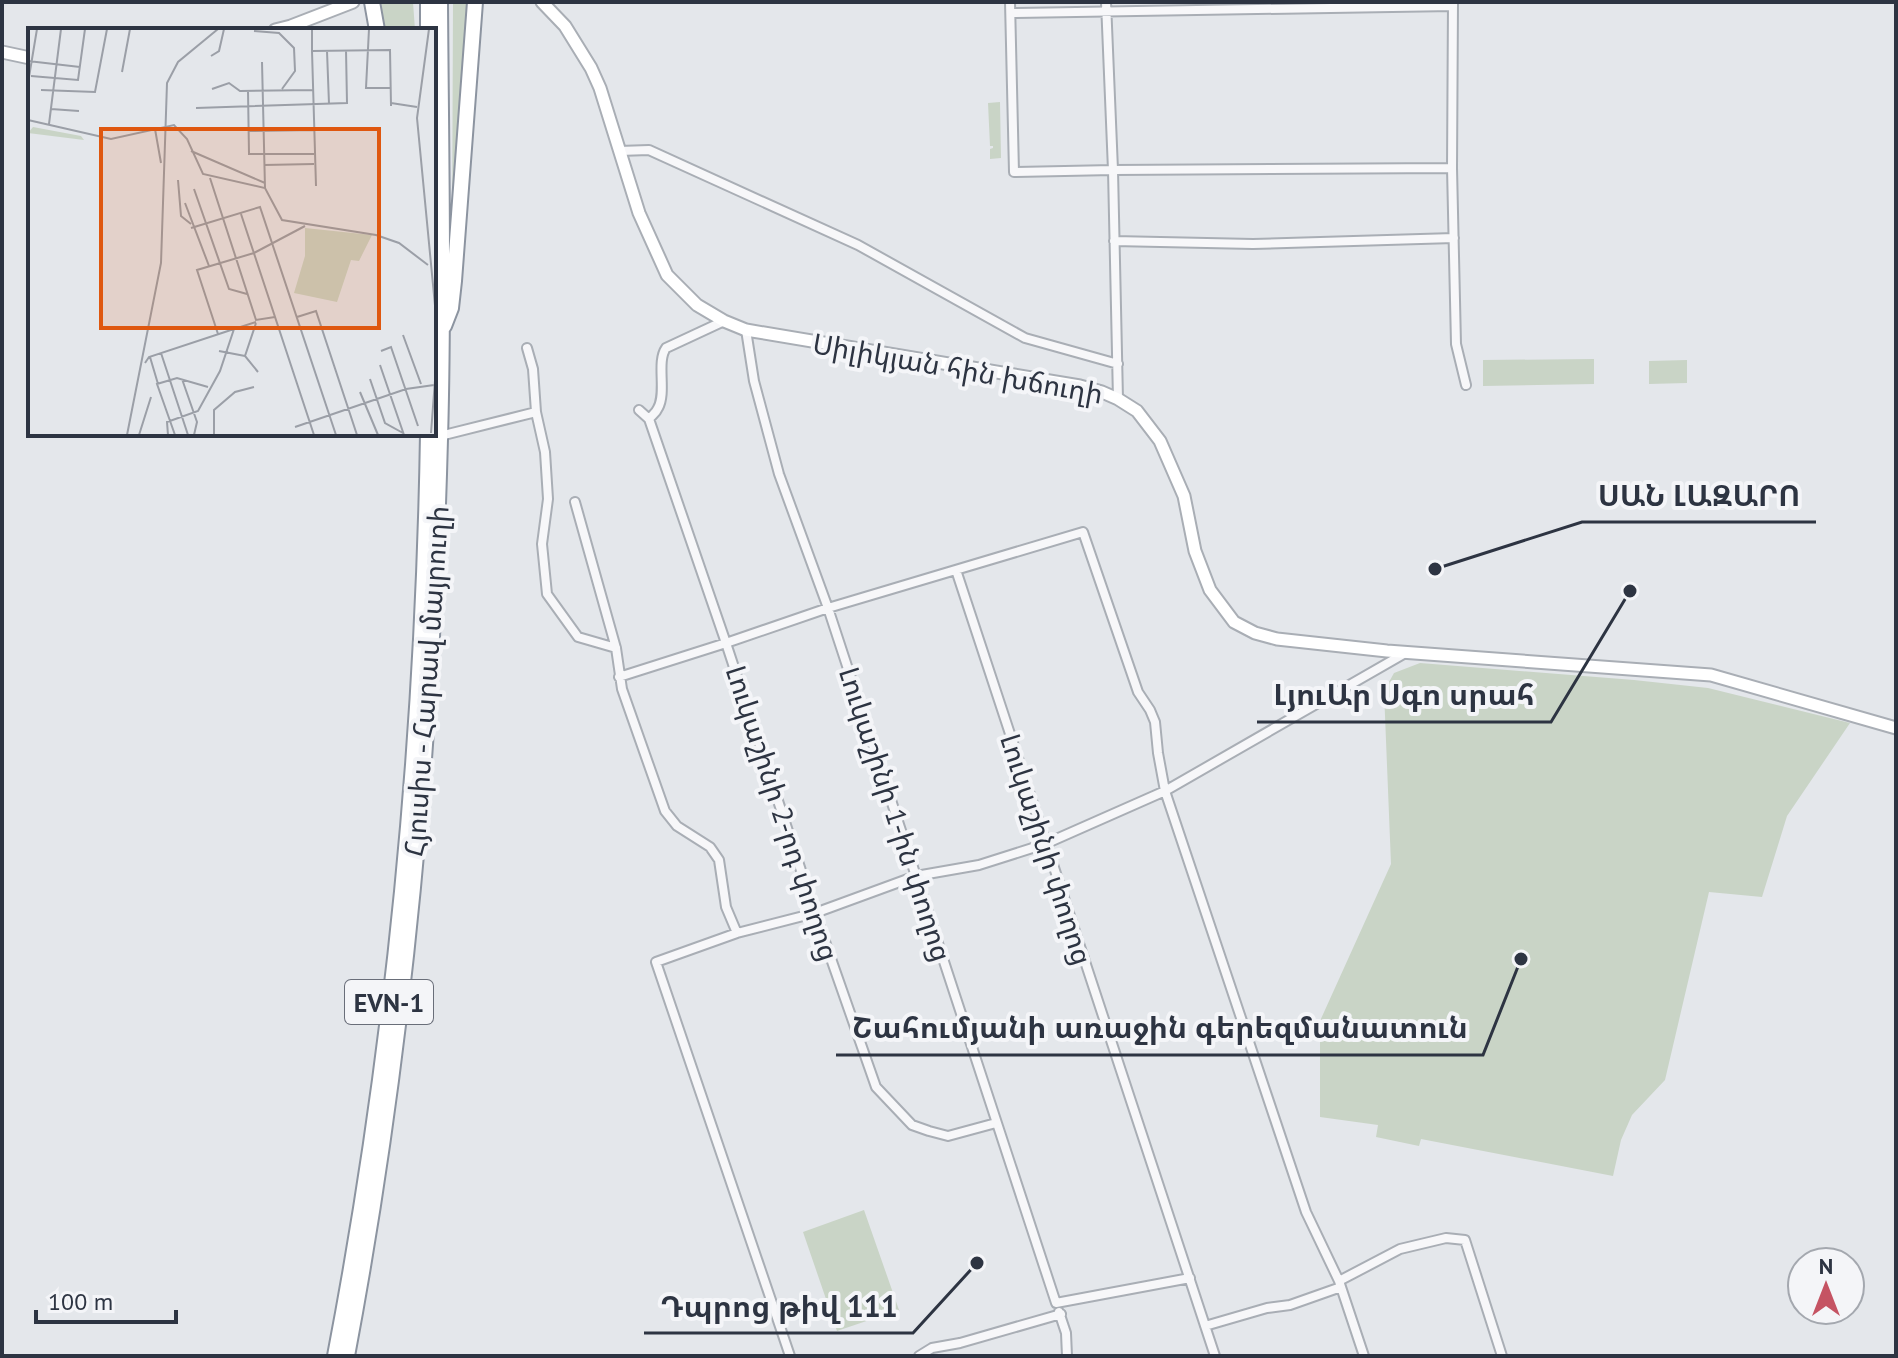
<svg xmlns="http://www.w3.org/2000/svg" width="1898" height="1358" font-family="'PT Sans','Noto Sans Armenian',sans-serif">
	<rect width="100%" height="100%" fill="#e4e7eb"/>
	<path fill="#c9d4c6" d="M381,2H413L415,30H383Z
		M453,2H471L452,244Z
		M1000,102L1001,158L990,159V149L993,148V146H990L988,103Z
		M1594,359V384L1483,386V360Z
		M1687,360V383L1649,384V361Z
		M1420,663L1634,680L1708,688L1850,723L1787,816L1762,897L1709,892L1665,1080L1632,1115L1621,1140L1613,1176L1421,1139L1419,1146L1376,1137L1378,1125L1320,1117V1021L1391,864L1384,691L1394,673Z
		M864,1210L899,1310L837,1331L803,1232Z"/>
	<g fill="none" stroke-linecap="round" stroke-linejoin="round">
		<defs>
			<path id="street" d="M1010,2L1014,172L1113,170L1452,168
				M1106,2L1113,170L1118,399
				M1453,3L1452,168L1456,344L1466,385
				M1011,13L1453,6
				M619,151L649,150L858,245L1025,338L1118,364
				M1114,241L1253,244L1454,238
				M746,330L754,381L779,474L828,608L1056,1303L1190,1278
				M527,348L533,369L536,412L545,452L548,499L542,544L547,594L578,637L616,648
				M639,410L649,419L726,643L815,913L876,1087L912,1125L929,1131L948,1136L996,1123
				M649,419C652,415 656,413 658,408C667,392 656,362 666,348L724,321
				M440,436L536,412
				M575,502L616,648L622,689L665,811L677,826L710,847L719,860L726,907L737,933
				M956,570L1215,1356
				M619,677L726,643L828,608L1083,532L1138,692L1150,710L1155,722L1158,753L1165,791L1306,1212L1339,1281L1364,1356
				M1339,1281L1400,1249L1446,1238L1465,1240L1502,1356
				M1059,1312L1066,1333L1067,1356
				M1205,1326L1267,1308L1290,1305L1341,1287
				M790,1356L656,962L737,933L815,913L916,876L979,865L1045,844L1165,791L1407,652
				M919,1356L932,1348L960,1343L1061,1314"/>
			<path id="secondary" d="M542,2L565,26L591,68L600,88L639,213L667,275L697,305L724,321L746,330L1080,386L1102,392L1118,399L1137,411L1160,441L1184,496L1195,551L1210,590L1234,622L1255,633L1277,639L1387,651L1711,675L1896,728
				M275,30L291,26L353,2
				M2,52L30,58"/>
			<path id="highway" d="M372,2L377,30
				M428,2V30
				M444,326L451,308L454,281L475,2
				M335,1356C393,1053 423,743 428,434
				M347,1356C404,1054 432,746 440,439C444,294 441,148 440,2"/>
		</defs>
		<use href="#street" stroke="#a9aeb5" stroke-width="12"/>
		<use href="#secondary" stroke="#a9aeb5" stroke-width="15"/>
		<use href="#highway" stroke="#8c94a0" stroke-width="18"/>
		<use href="#street" stroke="#f7f7f9" stroke-width="8"/>
		<use href="#secondary" stroke="#fff" stroke-width="11"/>
		<use href="#highway" stroke="#fff" stroke-width="14"/>
	</g>
	<g text-anchor="middle" dominant-baseline="central" stroke-width="8" stroke-linejoin="round" paint-order="stroke">
		<rect fill="#f4f5f8" stroke="#696e79" stroke-width="2" x="345" y="980" width="88" height="44" rx="6"/>
		<g font-size="26" font-weight="bold" fill="#2d3442">
			<text x="389" y="1002">EVN-1</text>
		</g>
		<g font-size="28" fill="#2d3442" stroke="#f4f5f8">
			<text transform="translate(958 368) rotate(10)">Սիլիկյան հին խճուղի</text>
			<text transform="translate(426 681) rotate(-86)">Հյուսիս - Հարավ մայրուղի</text>
			<text transform="translate(783 813) rotate(72)">Լուկաշինի 2-րդ փողոց</text>
			<text transform="translate(896 814) rotate(72)">Լուկաշինի 1-ին փողոց</text>
			<text transform="translate(1047 849) rotate(72)">Լուկաշինի փողոց</text>
		</g>
	</g>
	<g transform="translate(28 28)">
		<rect width="408" height="408" fill="#e4e7eb"/>
		<path d="M5,99L53,108L56,112L0,105ZM277,200L344,207L331,233L323,232L309,274L266,265L277,228Z" fill="#c9d4c6"/>
		<path fill="none" stroke="#9b9fa7" stroke-width="2" d="M284,1V23L362,22L363,78M341,1L338,60H363M401,1L389,90L408,288M226,3L251,5L266,20L267,43L254,61M284,23L288,158M299,23L301,76M183,28L191,23L196,1M0,33L52,39M234,34L237,160M94,44L102,1M3,48L50,52L57,1M0,55L9,1M184,61L201,55L212,63L285,62M13,62L67,64L79,1M220,63L221,126H286M363,75L389,79M168,80L319,75L318,22M23,81L51,83M0,92L83,111L146,97L159,111L175,146L237,160L254,192L348,207L371,215L400,237M21,96L33,1M127,101L133,135M221,103L286,102M163,123L237,155M236,137L286,136M182,150L228,292L247,289M150,152L153,188L163,196M166,161L201,261L219,266M157,175L181,238M213,186L286,407M163,200L232,179L308,407M269,289L288,283L329,407M228,295L217,328L230,344M190,306L169,242L226,225L277,198M375,307L393,356M191,323L217,328M353,323L363,319L390,398M133,325L160,407M122,329L130,356M117,335L121,329L206,301M352,337L376,407M154,351L169,394L166,407M342,351L357,395L375,405M332,364L350,407M267,399L378,361L406,357M403,405L408,339M99,407L133,235L139,55L150,34L190,1M111,407L123,369M140,407L139,394L170,383L192,343L206,301L228,294M147,407L129,356L149,350L180,359M186,407V382L207,364L226,359"/>
		<path fill="#df570f" fill-opacity="0.15" stroke="#df570f" stroke-width="4" d="M73,101H351V300H73Z"/>
		<rect width="408" height="408" fill="none" stroke="#2d3442" stroke-width="4"/>
	</g>
	<path fill="none" stroke="#2d3442" stroke-width="3" d="M1435 569L1582 522H1816M1630 591L1551 722H1257M1521 959L1483 1055H836M977 1263L913 1333H644"/>
	<g fill="#2d3442" stroke="#f4f5f8" stroke-width="3">
		<circle cx="1435" cy="569" r="8"/>
		<circle cx="1630" cy="591" r="8"/>
		<circle cx="1521" cy="959" r="8"/>
		<circle cx="977" cy="1263" r="8"/>
	</g>
	<g font-size="30" text-anchor="middle" font-weight="bold" fill="#2d3442" stroke="#f4f5f8" stroke-width="8" stroke-linejoin="round" paint-order="stroke">
		<text x="1699" y="506">ՍԱՆ ԼԱԶԱՐՈ</text>
		<text x="1404" y="705">ԼյուԱր Սգո սրահ</text>
		<text x="1160" y="1038">Շահումյանի առաջին գերեզմանատուն</text>
		<text x="779" y="1317">Դպրոց թիվ 111</text>
	</g>
	<rect width="1898" height="1358" fill="none" stroke="#2d3442" stroke-width="8"/>
	<g transform="translate(1826 1286)"><circle r="38" fill="#f4f5f8" stroke="#a4a8af" stroke-width="2"/>
	<path d="M0-6L14 30L0 20L-14 30Z" fill="#c55363"/>
	<text y="-12" font-size="22" font-weight="bold" text-anchor="middle" fill="#2d3442">N</text>
	</g>
	<path d="M36 1310v12h140v-12" fill="none" stroke="#2d3442" stroke-width="4"/>
	<text x="48" y="1310" font-size="24" fill="#2d3442" stroke="#f4f5f8" stroke-width="6" paint-order="stroke">100 m</text>
</svg>
